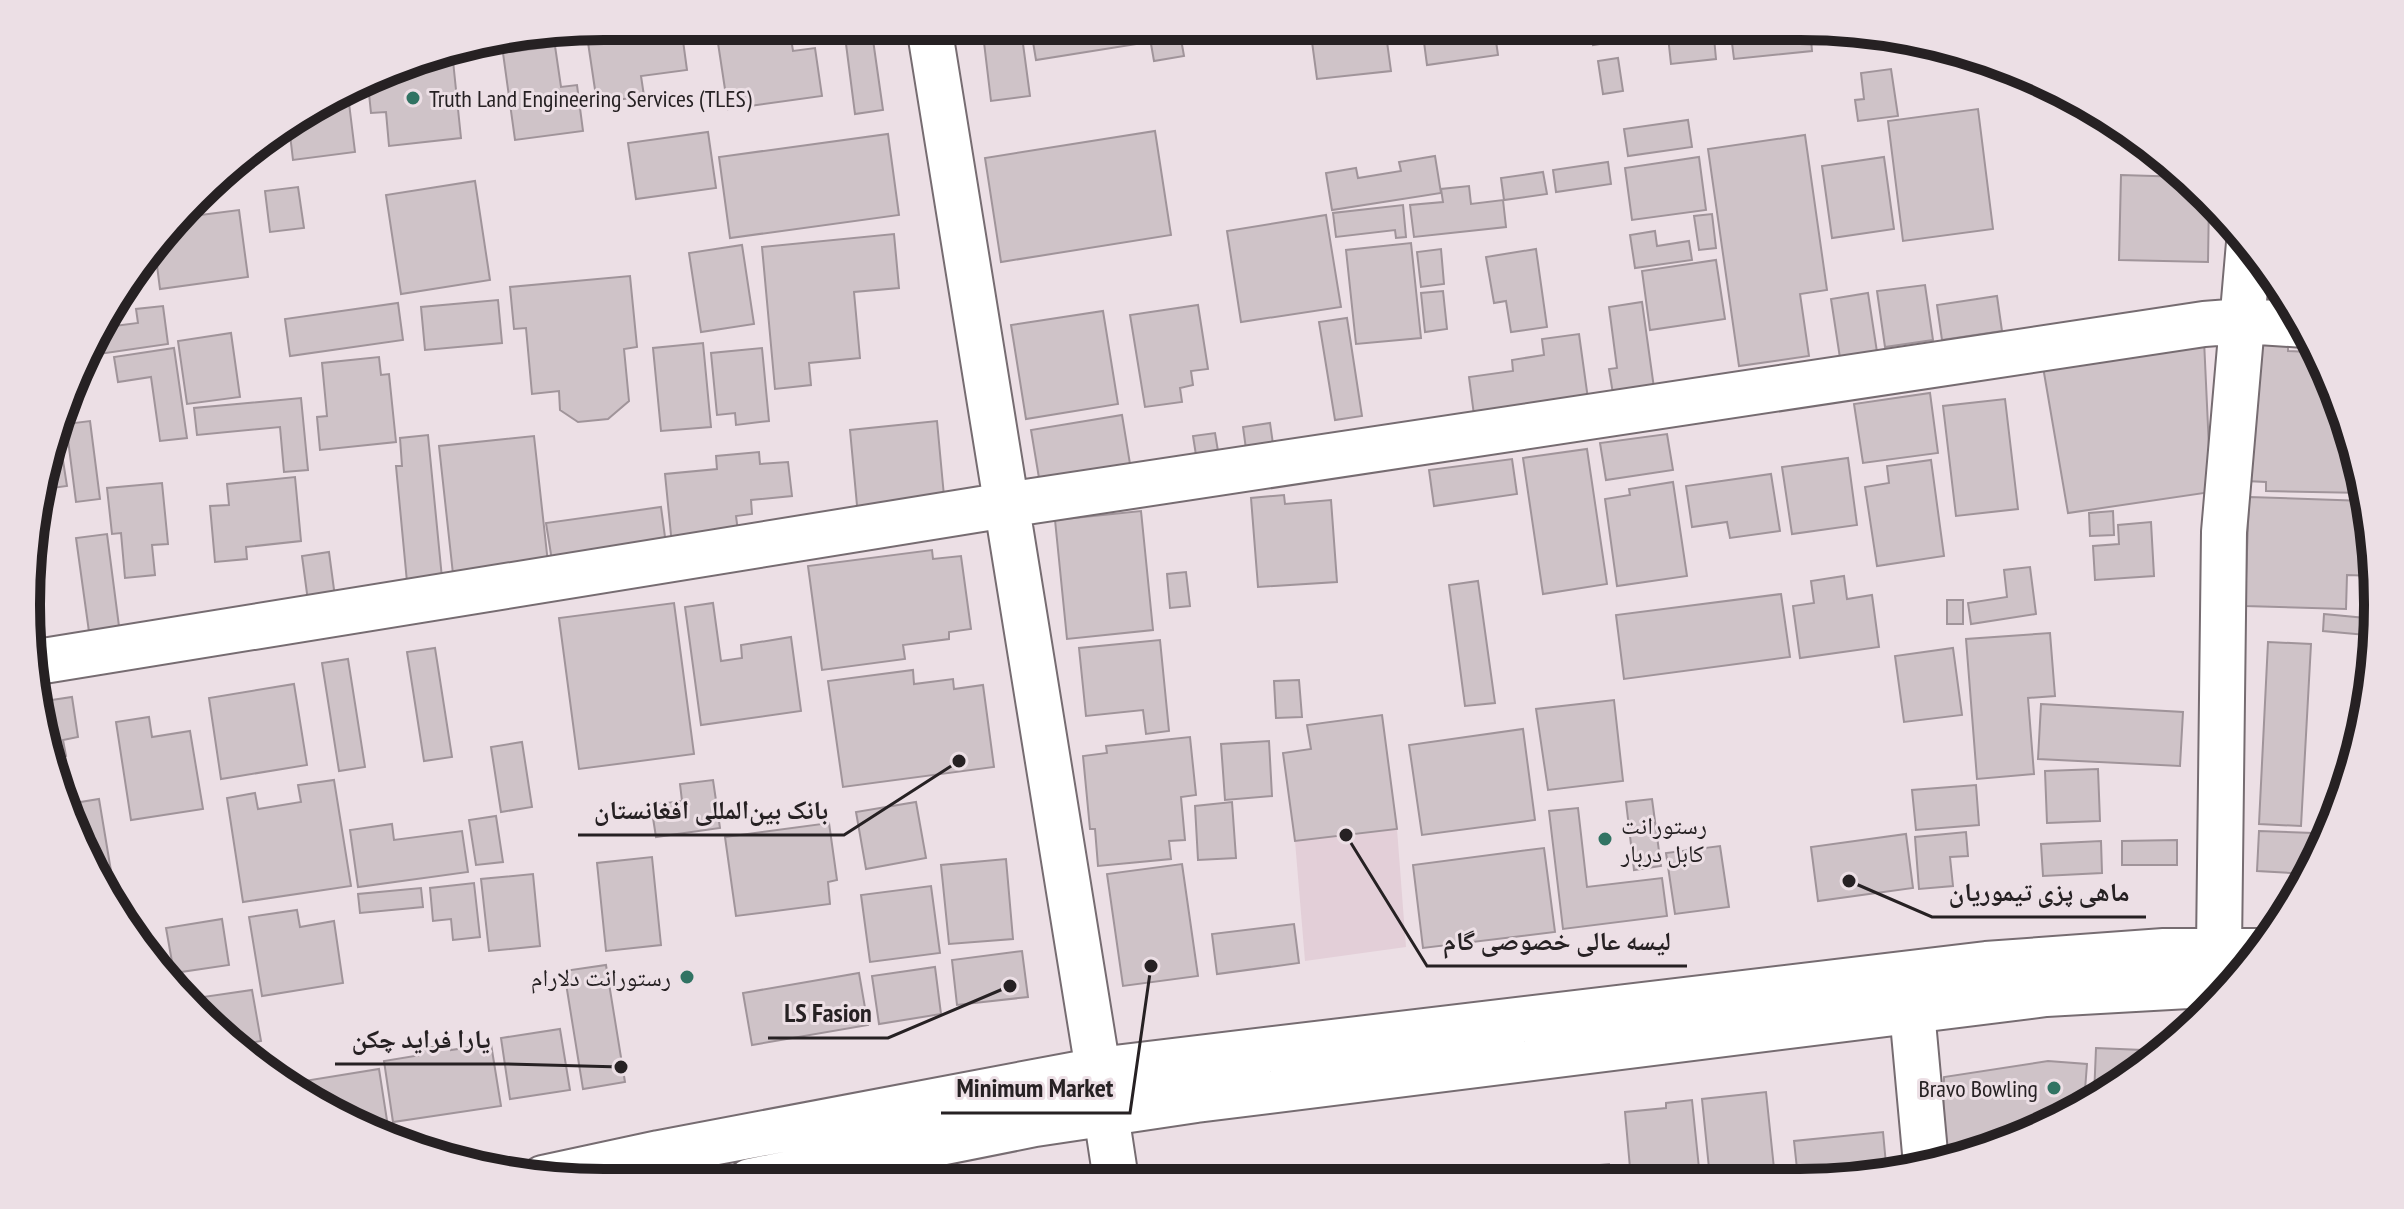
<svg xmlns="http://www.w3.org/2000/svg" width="2404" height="1209" font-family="'PT Sans Narrow','Noto Naskh Arabic',sans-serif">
	<rect width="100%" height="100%" fill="#ecdfe5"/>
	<path fill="#e3cfd8" d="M1382,715L1397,829L1406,947L1305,961L1295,841L1283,753L1311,749L1307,725Z"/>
	<path fill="#cfc3c8" stroke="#a0949a" stroke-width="2" d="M604,26H681L687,70L641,76L644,96L597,103L586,29Z
		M709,26H773L710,35Z
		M1054,26L1140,27L1143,43L1036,60L1031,30Z
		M1148,27H1188L1179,28L1184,56L1154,61Z
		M1310,27H1385L1391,71L1317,79Z
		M1422,27H1494L1498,55L1427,65Z
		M1508,27H1583V28L1509,38Z
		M1590,27H1662L1663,34L1593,45Z
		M1667,27H1713L1716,59L1671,64Z
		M1730,27H1810L1812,51L1734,59Z
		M1021,29L1030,96L991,101L983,34Z
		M790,32L793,51L815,48L822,96L728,109L718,43Z
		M873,40L883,110L855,114L846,44Z
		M555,46L561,87L577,85L583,131L515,140L503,53Z
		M452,51L461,138L389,146L386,112L371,113L368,84L418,57Z
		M1618,58L1623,91L1603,94L1598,61Z
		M1891,69L1898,116L1858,121L1855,100L1864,99L1861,73Z
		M348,95L355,152L293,160L289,126Z
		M1978,109L1993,229L1903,241L1888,121Z
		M1688,120L1692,147L1628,156L1624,129Z
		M1155,131L1171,235L1001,262L985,158Z
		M708,132L716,188L636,199L628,143Z
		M888,134L899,215L730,238L719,157Z
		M1805,135L1827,290L1800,294L1809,356L1739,366L1708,149Z
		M1435,156L1441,193L1332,210L1326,173L1356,168L1358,178L1401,171L1399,162Z
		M1699,157L1706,210L1632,220L1625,168Z
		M1884,157L1894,229L1832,238L1822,166Z
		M1608,162L1611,184L1556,192L1553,170Z
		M1543,172L1547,194L1504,200L1501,178Z
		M2121,175L2185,177L2209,199L2208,262L2119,260Z
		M475,181L490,280L401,294L386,195Z
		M1469,186L1471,204L1503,200L1506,227L1414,237L1410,205L1443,202L1441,189Z
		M298,187L304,228L270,232L265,191Z
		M1403,205L1406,237L1396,238L1395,230L1336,237L1333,213Z
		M239,210L248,277L160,289L155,250L185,217Z
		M1712,214L1716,248L1699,250L1694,216Z
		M1326,215L1341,307L1241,322L1227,231Z
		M1655,231L1657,246L1689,241L1692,260L1635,268L1630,235Z
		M894,234L899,288L854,292L860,358L809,363L811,385L775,389L762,247Z
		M1411,243L1421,338L1356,344L1346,250Z
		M742,245L754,324L701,332L689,253Z
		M1441,249L1444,284L1421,287L1417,252Z
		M1536,249L1547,327L1511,332L1506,301L1494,303L1486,257Z
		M1716,260L1725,319L1650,330L1642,271Z
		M2269,272L2294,307L2268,306Z
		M630,276L637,347L624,349L629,401L608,419L578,422L560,410L559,391L532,394L526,328L514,329L510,287Z
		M1925,285L1933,340L1885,347L1877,291Z
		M1443,291L1447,329L1425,332L1421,293Z
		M1868,293L1877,352L1840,358L1831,299Z
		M1997,296L2002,331L1942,340L1937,305Z
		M498,300L502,343L425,350L421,307Z
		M1642,302L1654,388L1613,394L1609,369L1617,368L1609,307Z
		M398,303L403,340L290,356L285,319Z
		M1198,305L1208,369L1191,371L1193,385L1180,388L1182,402L1145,407L1130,315Z
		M163,306L168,344L85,356L99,328L138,323L136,309Z
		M1103,311L1118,404L1026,419L1011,325Z
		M1347,318L1362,416L1335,420L1319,322Z
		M231,333L240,397L187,404L178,341Z
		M1579,334L1588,399L1474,415L1469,377L1513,371L1512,360L1544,355L1542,339Z
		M2204,340L2211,492L2068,513L2042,361Z
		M703,343L711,427L661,431L653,348Z
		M2250,343L2288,344V351L2311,352V349H2316L2347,418L2365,493L2266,491V482L2246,481Z
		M174,348L187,438L160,441L151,377L118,382L114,357Z
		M762,348L769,421L736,425L735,413L717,415L711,353Z
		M379,357L381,375L389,374L396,442L320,450L317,417L327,416L322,363Z
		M1930,393L1938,453L1863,463L1854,404Z
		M301,398L308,470L284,472L280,427L197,435L194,408Z
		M2005,399L2018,509L1956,516L1943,406Z
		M1122,415L1131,470L1040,484L1031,430Z
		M90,421L100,499L76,502L66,424Z
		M937,421L945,507L858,516L850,430Z
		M1270,423L1273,444L1246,449L1243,427Z
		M1215,433L1218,451L1196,455L1193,436Z
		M1667,434L1673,470L1606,480L1600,443Z
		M428,435L442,578L407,582L396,466H402L400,438Z
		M534,436L548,563L453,574L439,446Z
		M52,441L54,455L62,454L67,486L37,490Z
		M1587,449L1607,584L1543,594L1523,458Z
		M759,452L760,464L788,462L792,496L751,500L752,514L736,516L739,539L672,545L665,474L717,469L716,456Z
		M1848,458L1857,525L1792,534L1782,467Z
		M1512,459L1517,494L1434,506L1429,470Z
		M1931,460L1944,556L1877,566L1865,487L1889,483L1887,466Z
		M1771,474L1780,531L1730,538L1727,522L1692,527L1686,486Z
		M295,477L301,541L246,547L247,559L215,562L210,506L229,505L227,484Z
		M1673,482L1687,576L1617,586L1605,499L1630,495L1629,489Z
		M162,483L168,544L152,545L155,575L125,578L121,533L112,534L107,488Z
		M1284,495L1285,504L1331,500L1337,582L1258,587L1251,498Z
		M2249,497L2366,501L2373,529L2375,576L2347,575L2346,609L2245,606Z
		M661,507L667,552L553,567L546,523Z
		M1141,511L1153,630L1067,639L1055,520Z
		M2113,511L2114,535L2090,536L2089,513Z
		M2151,522L2154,576L2095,580L2093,546L2119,544L2118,525Z
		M107,534L120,634L90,639L76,538Z
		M932,550L933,559L961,556L971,629L949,632V639L903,645L905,659L822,670L808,566Z
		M329,552L335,597L308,601L302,556Z
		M2030,567L2036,614L1971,624L1968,603L2007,597L2004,570Z
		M1186,572L1190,606L1170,608L1167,574Z
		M1844,576L1847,599L1872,595L1879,647L1800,658L1793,606L1814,603L1811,581Z
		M1478,581L1495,703L1465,706L1449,585Z
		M1781,594L1790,657L1624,679L1616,615Z
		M1947,600H1963V624H1947Z
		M674,603L694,754L579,769L559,618Z
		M713,603L721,661L742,658L741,645L791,637L801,711L701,725L685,607Z
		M2324,614L2376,619L2377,636L2323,631Z
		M2050,633L2055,696L2028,698L2034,774L1977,779L1966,639Z
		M1160,640L1169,731L1146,734L1143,710L1086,716L1079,648Z
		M2268,642L2311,644L2301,826L2259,824Z
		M435,648L452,757L424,761L407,652Z
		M1953,648L1962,715L1904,722L1895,656Z
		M348,659L365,767L339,771L322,663Z
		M913,670L914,684L953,679L954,689L983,685L994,767L843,787L828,681Z
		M1299,680L1302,717L1276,718L1274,681Z
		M294,684L307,765L221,779L209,698Z
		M72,697L78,737L63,740L66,756L55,758L38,702Z
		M1614,700L1623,781L1548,790L1536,709Z
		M2041,704L2183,712L2180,766L2038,759Z
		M1382,715L1397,829L1295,841L1283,753L1311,749L1307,725Z
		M149,717L152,737L190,731L203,809L131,820L116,722Z
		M1523,729L1535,820L1422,835L1409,745Z
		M1190,737L1196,795L1181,797L1185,840L1169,841L1171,859L1098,866L1095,829H1090L1083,756L1107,753L1106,746Z
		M1269,741L1272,796L1225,800L1221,744Z
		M522,742L532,807L501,812L491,747Z
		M2098,769L2100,821L2047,823L2045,771Z
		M334,780L351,886L243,902L227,798L255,793L258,809L301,802L298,785Z
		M713,780L720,828L656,837L651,805L682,801L680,784Z
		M1976,785L1979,825L1916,830L1912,790Z
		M99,799L114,889L107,890L85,860L68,804Z
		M1652,799L1661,866L1634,870L1626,802Z
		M916,802L926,858L866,869L856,812Z
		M1232,802L1236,858L1198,860L1195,806Z
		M1578,808L1587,887L1662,878L1667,916L1563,929L1549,811Z
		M496,816L503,862L476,865L469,820Z
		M829,823L837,880L828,882L830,904L736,916L725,837Z
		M392,824L394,840L462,831L468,872L358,887L350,830Z
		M2259,831L2313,833L2311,871L2309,874L2257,871Z
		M1966,832L1968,856L1950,857L1953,886L1919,889L1915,837Z
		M1906,834L1913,888L1818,901L1811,847Z
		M2317,835H2328L2316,864Z
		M2177,840V865H2122V841Z
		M2101,841L2102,873L2043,876L2041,844Z
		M1720,846L1729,907L1675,914L1666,853Z
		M1544,848L1555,932L1423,948L1413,865Z
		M652,857L661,945L606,951L597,863Z
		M1006,859L1013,939L949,944L941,865Z
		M1182,864L1198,976L1123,986L1107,874Z
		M533,874L540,946L489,951L481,879Z
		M474,883L480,937L453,940L451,919L433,921L430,888Z
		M931,886L940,953L870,962L861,895Z
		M421,888L423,907L360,913L358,894Z
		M297,910L300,927L334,921L343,983L262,996L249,917Z
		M222,919L229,965L174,973L166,928Z
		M1294,924L1299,963L1217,974L1212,934Z
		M1022,951L1028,997L957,1005L952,960Z
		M606,965L625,1082L583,1089L564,971Z
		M935,967L941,1014L879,1024L872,976Z
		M859,973L868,1025L752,1045L743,993Z
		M252,990L261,1041L239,1045L219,1031V1025L212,1026L206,1021L203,997Z
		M560,1029L570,1090L510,1099L501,1038Z
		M451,1044V1050L491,1044L501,1106L393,1122L384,1061L421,1055L420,1049Z
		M2096,1048L2165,1051L2151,1064L2094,1097Z
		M2048,1061L2087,1064L2084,1103L2021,1139L1942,1160L1944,1077Z
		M379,1069L388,1127L367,1130L349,1124L292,1083Z
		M1766,1092L1775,1178H1710L1702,1099Z
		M1692,1100L1700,1178L1631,1179L1625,1112L1666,1108V1103Z
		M1883,1132L1887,1175L1875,1178H1798L1794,1141Z
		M1609,1164L1611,1179H1476V1177Z"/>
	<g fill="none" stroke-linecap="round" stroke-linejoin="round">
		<defs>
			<path id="minor" d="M929,26L1098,1070
				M31,663L1006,505L2204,324L2243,321L2305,325
				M2219,949L2224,532L2249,243
				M1912,1011L1926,1164
				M1106,1114L1116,1180"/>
			<path id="major" d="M543,1178L659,1153L1098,1070L1986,964L2164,951H2258
				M750,1181L1035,1124L1196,1100L2046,994L2188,986L2231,989"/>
		</defs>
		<use href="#minor" stroke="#766c71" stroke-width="48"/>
		<use href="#major" stroke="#766c71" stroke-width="48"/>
		<use href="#minor" stroke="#fff" stroke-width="44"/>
		<use href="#major" stroke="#fff" stroke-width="44"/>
	</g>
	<g fill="#317363" stroke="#ecdfe5" stroke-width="3">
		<circle cx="413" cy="98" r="8"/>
		<circle cx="1605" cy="839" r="8"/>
		<circle cx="687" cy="977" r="8"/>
		<circle cx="2054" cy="1088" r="8"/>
	</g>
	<g text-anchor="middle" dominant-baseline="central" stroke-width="6" stroke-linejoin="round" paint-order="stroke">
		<g font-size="24" fill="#262123" stroke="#ecdfe5" text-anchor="start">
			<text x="429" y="98">Truth Land Engineering Services (TLES)</text>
			<text x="1621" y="825">رستورانت<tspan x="1621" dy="28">کابل دربار</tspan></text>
			<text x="671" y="977" text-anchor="end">رستورانت دلارام</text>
			<text x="2038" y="1088" text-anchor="end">Bravo Bowling</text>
		</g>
	</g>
	<path d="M0 0H2404V1209H0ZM604 40H1800A564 564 0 0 1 2364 604V605A564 564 0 0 1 1800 1169H604A564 564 0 0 1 40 605V604A564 564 0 0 1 604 40Z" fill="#ecdfe5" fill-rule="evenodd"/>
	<path fill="none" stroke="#262123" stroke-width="10" d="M604 40H1800A564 564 0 0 1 2364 604V605A564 564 0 0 1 1800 1169H604A564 564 0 0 1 40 605V604A564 564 0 0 1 604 40Z"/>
	<path fill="none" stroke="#262123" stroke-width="3" d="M959 761L844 835H578M1849 881L1932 917H2146M1346 835L1427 966H1687M1010 986L888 1038H768M621 1067L506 1064H335M1151 966L1130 1113H941"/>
	<g fill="#262123" stroke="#ecdfe5" stroke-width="3">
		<circle cx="959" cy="761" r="8"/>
		<circle cx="1849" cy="881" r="8"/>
		<circle cx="1346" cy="835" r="8"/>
		<circle cx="1010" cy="986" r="8"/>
		<circle cx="621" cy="1067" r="8"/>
		<circle cx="1151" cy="966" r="8"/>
	</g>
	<g font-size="26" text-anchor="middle" font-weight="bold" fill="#262123" stroke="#ecdfe5" stroke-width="6" stroke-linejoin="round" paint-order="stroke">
		<text x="711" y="819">بانک بین‌المللی افغانستان</text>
		<text x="2039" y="901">ماهی پزی تیموریان</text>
		<text x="1557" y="950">لیسه عالی خصوصی گام</text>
		<text x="828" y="1022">LS Fasion</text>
		<text x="421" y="1048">یارا فراید چکن</text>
		<text x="1035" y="1097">Minimum Market</text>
	</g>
</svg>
